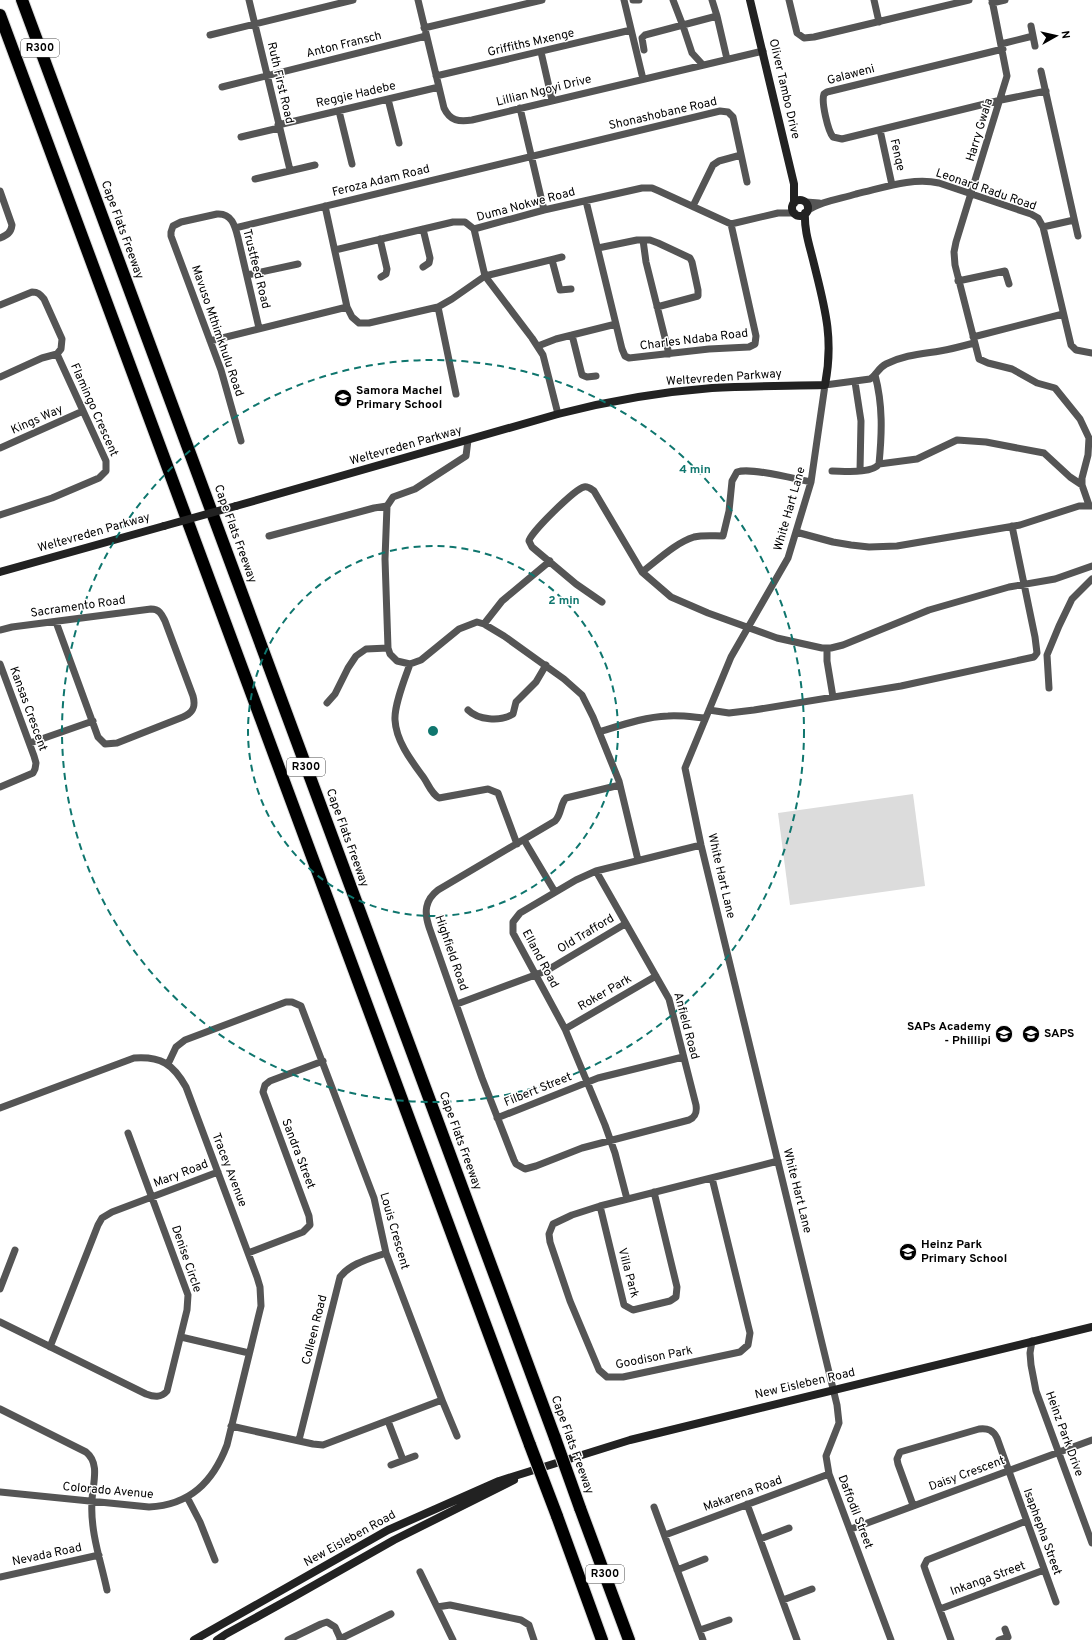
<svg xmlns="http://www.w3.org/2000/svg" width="1092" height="1640" font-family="Overpass,sans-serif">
	<rect width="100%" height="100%" fill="#fff"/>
	<path fill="#dcdcdc" d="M913,794L925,886L790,905L778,813Z"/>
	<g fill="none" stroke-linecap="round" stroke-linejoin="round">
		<defs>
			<path id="highway" d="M22,0L555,1438
				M0,15L530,1445
				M580,1508L629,1640
				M557,1516L602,1640"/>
		</defs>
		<use href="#highway" stroke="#dbdbdb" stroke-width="14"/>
		<path stroke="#555" stroke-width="7" d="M249,0L290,170
			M418,0L444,108C450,121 459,122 472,120L763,51
			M624,0L643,79
			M633,0H639
			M673,0L683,26L692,53L703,65
			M789,0L797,33L804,38L814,37L969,0
			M874,0L879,22
			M992,0L1007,76L956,242L954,252L955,265L979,359L988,363L1012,369L1037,383L1055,388L1080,419L1089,438L1088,455L1082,478V485L1089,505
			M992,3L1005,0
			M717,16L727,59
			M1031,26L1035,46
			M424,28L542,0
			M210,35L353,0
			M1001,44L1033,36
			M1003,49L827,92L824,94C821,102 828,131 833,137L842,139L1001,100L1046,91
			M644,50L642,38L645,35L717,16L712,0
			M541,52L552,100
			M1041,71L1078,236
			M436,76L631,30
			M222,87L426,36
			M388,99L399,143
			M520,108L544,210
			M339,111L352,164
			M278,125L439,87
			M880,130L892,185
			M241,137L279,128
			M255,179L315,165
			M0,191L12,225C11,233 7,235 0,238
			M586,201L622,349L625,356L629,358L709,349L749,347L755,344L756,336L731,224
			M806,202L819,203
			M325,206L347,307L352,317L359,323H369L438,307L452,299L485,276L562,257
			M693,206L713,165L719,161L741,155
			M807,211C821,201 840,199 856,194C883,188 912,177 939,183L1031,214L1038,218L1043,227L1071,345L1076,350L1092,353
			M1043,227L1074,220
			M235,228L720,111L728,112L733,117L747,182
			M423,229L430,258L429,263L423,267
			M474,229L544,210L642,188H652L659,191L731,224L778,213H795
			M474,229L485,276L532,338L543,355L558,414
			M380,239L387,269L386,274L381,277
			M643,240L646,262L669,354
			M598,248L637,240H650L658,243L690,258L692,262L698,290V296L657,307
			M335,250L453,222H465L474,229
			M552,260L560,290L571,289
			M247,275L298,264
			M958,281L1005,271L1009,284
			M0,305L32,292C38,292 40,294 44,299L62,339L61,349L57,354L106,461V471L99,478L52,498L0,515
			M438,307L456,394
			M572,335L582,375L587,377L596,376
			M973,337L1063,314
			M210,341L347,307
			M538,346L556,339L616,324
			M0,377L42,358L57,354
			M855,382L861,421L860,471
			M468,440L466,456L415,489L393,497L387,506L385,559L388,648L390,654L397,661L410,664L421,660L459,629L477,622L484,624L504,636L564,679L582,695L593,717L619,781L638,860
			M241,441L221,370L171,236V232L173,226L181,222L217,214C232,213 235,226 238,238L259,328
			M0,448L83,411
			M879,464L917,459L957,440L986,442L1044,453L1070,477L1082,485
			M832,471C844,471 872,474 879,464C882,433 883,405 875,375
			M796,532L833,542L851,545L869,547L897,546L1020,525L1079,506H1092
			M269,536L374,508L387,506
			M642,572C658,560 675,543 694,537C703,535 713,536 723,536L729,511L732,481L737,472C751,467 795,479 811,482
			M602,602L576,584L532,547L529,541C530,533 575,489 584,487C588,486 591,489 594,491L642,572L671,597L708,613L777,638L822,648H831L843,645L929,610L1009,587L1055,579L1092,566
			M484,624L502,601L550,561
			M0,630L12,627L151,609C160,609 162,615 165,621L193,696C196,707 193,713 183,717L117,743L105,744L98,737L56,622
			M827,648V661L833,697
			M0,664L34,756L36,763L35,769L33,773L0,787
			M410,664C405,678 394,705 395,720C396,740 410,759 421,774C428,782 430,793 439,798L488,789L498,793L517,844
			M1049,688L1047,655L1059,626L1072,599L1092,579
			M327,703L335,694L348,668L356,656L366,649L388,648
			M468,710C478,720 500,722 513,714L516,702L536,682L546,665
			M709,710L729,713L754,710L901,686L1034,657L1037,653L1035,637L1012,526
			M599,732C622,725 644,717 668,716C680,715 693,717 705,718
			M30,743L93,721
			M524,840L555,892
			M596,871L669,999L696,1105C697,1112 696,1117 689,1120L582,1148L536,1166L525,1169L516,1164L514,1160L482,1078L429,927C424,912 425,900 438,890L555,821C562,814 560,804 566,798L620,785
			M457,1004L546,971L625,924
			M565,1029L656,976
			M168,1064L176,1047L185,1040L286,1002H292L301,1006L374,1198L386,1253L442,1400L323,1445L313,1444L231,1426
			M0,1108L134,1058C161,1056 173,1064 186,1087L257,1277L260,1287L261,1306L227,1445C213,1482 190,1505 149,1507L0,1492
			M497,1118L598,1078L683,1057
			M712,1178L750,1333L748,1345L740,1352L623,1377H607L599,1370L570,1301L550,1242L549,1234L553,1224L572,1215L600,1206L778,1161
			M627,1199L615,1153L605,1125L565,1029L513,933V922L520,913L576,880L596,871L701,845
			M600,1206L624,1305L633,1310L637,1309L670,1301L676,1297L677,1287L654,1192
			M248,1253L303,1232L310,1225L309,1216L263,1092L265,1085L270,1081L323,1061
			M0,1289L15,1250
			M0,1322L146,1394C154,1397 161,1398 167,1391L187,1310L188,1295L128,1133
			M181,1337L249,1353
			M1032,1341L1030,1353L1031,1365L1036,1391L1092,1543
			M50,1347L98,1225L102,1218L112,1212L218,1172
			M442,1400L457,1436
			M0,1409L86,1452C101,1464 92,1485 92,1502C90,1531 101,1562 107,1590
			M388,1421L403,1460
			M299,1440L340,1277C351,1263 369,1259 386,1253
			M391,1465L415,1456
			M187,1497L200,1522L215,1560
			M747,1504L797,1640
			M913,1505L898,1464L897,1459L900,1452L979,1429C988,1428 993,1430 997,1438L1056,1602
			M654,1507L703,1640
			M851,1529L1092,1440
			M665,1535L829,1474
			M760,1539L789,1528
			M677,1570L705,1559
			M420,1572L453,1640
			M0,1577L99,1555
			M783,1600L812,1589
			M437,1607L450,1605L521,1620L529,1625L534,1640
			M940,1609L1044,1570
			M700,1630L729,1620
			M340,1639L391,1614
			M288,1640L321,1624L327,1622L335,1627L341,1640
			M891,1640L829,1474L826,1456L839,1423L837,1405L701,845L685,768L731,657L788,558L811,482L825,385L870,379C877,375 878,368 886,364C904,355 921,354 940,351C952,349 963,346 974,343
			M951,1640L926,1572L924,1566L927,1560L1026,1521
			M999,1640L1008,1637L1005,1629"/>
		<path stroke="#222" stroke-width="8" d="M750,0L794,184V203
			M792 208a8 8 0 1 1 16 0a8 8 0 1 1-16 0Z
			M236,506L558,414C608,401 660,392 712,388C750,386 787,386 825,385C834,339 825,308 814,264C810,247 804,231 805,213
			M0,572L164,526
			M194,1640L388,1530L499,1481L630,1440L1092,1327
			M217,1640L226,1634L295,1596L394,1540L514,1480"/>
		<use href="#highway" stroke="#000" stroke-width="12"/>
		<defs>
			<path id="highway-bridge" d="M555,1438L580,1508
				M530,1445L557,1516"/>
		</defs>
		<use href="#highway-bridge" stroke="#dbdbdb" stroke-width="14" stroke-linecap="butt"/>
		<path stroke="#222" stroke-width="8" d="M164,526L236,506"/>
		<use href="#highway-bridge" stroke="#000" stroke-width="12"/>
	</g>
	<g fill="none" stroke="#0f766e" stroke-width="2" stroke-dasharray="7 5">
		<circle cx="433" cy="731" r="185"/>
		<circle cx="433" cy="731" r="371"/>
	</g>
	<defs>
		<symbol id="school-disc" viewBox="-11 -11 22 22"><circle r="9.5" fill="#000" stroke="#fff"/><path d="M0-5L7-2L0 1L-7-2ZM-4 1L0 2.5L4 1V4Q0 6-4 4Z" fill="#fff"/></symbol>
		<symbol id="university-disc" viewBox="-11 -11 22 22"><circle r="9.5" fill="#000" stroke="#fff"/><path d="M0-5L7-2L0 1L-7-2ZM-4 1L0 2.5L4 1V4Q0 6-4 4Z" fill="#fff"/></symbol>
	</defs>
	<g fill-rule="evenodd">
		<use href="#school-disc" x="333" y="388" width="20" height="20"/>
		<use href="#university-disc" x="994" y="1024" width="20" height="20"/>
		<use href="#school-disc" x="1021" y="1024" width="20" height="20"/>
		<use href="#school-disc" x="898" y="1242" width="20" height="20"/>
	</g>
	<g text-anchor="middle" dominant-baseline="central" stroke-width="3" stroke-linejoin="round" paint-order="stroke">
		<g fill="#fff" stroke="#4c4c4c" stroke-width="1">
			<rect x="21" y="39" width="38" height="18" rx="3"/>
			<rect x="287" y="758" width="38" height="18" rx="3"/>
			<rect x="586" y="1565" width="38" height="18" rx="3"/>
		</g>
		<g font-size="11" font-weight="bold" fill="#000">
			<text x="40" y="48">R300</text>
			<text x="306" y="767">R300</text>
			<text x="605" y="1574">R300</text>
		</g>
		<g font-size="12" fill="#000" stroke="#fff">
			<text transform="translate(531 43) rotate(-13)">Griffiths Mxenge</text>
			<text transform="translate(344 45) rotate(-14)">Anton Fransch</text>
			<text transform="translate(851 75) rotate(-15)">Galaweni</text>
			<text transform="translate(280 83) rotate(77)">Ruth First Road</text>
			<text transform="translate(784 89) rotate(77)">Oliver Tambo Drive</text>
			<text transform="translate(544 91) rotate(-14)">Lillian Ngoyi Drive</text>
			<text transform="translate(356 95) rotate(-13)">Reggie Hadebe</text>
			<text transform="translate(663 114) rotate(-13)">Shonashobane Road</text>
			<text transform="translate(980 130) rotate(-73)">Harry Gwala</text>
			<text transform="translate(897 155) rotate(77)">Fenqe</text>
			<text transform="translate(381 181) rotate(-14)">Feroza Adam Road</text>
			<text transform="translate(986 190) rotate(19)">Leonard Radu Road</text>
			<text transform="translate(526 205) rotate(-15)">Duma Nokwe Road</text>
			<text transform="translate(122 230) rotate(70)">Cape Flats Freeway</text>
			<text transform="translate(256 269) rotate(76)">Trustfeed Road</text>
			<text transform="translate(217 331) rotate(71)">Mavuso Mthimkhulu Road</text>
			<text transform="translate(694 340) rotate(-7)">Charles Ndaba Road</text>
			<text transform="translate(724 378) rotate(-4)">Weltevreden Parkway</text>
			<text transform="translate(94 410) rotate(66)">Flamingo Crescent</text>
			<text transform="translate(37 420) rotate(-24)">Kings Way</text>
			<text transform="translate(406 446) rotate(-16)">Weltevreden Parkway</text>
			<text transform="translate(790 509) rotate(-74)">White Hart Lane</text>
			<text transform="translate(94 533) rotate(-16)">Weltevreden Parkway</text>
			<text transform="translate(235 534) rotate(70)">Cape Flats Freeway</text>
			<text transform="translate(78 607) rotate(-8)">Sacramento Road</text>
			<text transform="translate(28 709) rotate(70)">Kansas Crescent</text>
			<text transform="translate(347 838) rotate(70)">Cape Flats Freeway</text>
			<text transform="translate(721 876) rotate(77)">White Hart Lane</text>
			<text transform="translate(586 934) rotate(-31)">Old Trafford</text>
			<text transform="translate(451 953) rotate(71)">Highfield Road</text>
			<text transform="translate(540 959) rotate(62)">Elland Road</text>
			<text transform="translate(605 993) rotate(-30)">Roker Park</text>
			<text transform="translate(686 1026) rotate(75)">Anfield Road</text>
			<text transform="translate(538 1090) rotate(-22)">Filbert Street</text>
			<text transform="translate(460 1141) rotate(70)">Cape Flats Freeway</text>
			<text transform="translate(298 1154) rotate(69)">Sandra Street</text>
			<text transform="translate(229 1170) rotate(69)">Tracey Avenue</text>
			<text transform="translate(181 1174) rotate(-21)">Mary Road</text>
			<text transform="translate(797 1191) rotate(76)">White Hart Lane</text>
			<text transform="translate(394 1231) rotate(74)">Louis Crescent</text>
			<text transform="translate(186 1259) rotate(71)">Denise Circle</text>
			<text transform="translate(628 1273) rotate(75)">Villa Park</text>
			<text transform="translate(315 1330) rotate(-76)">Colleen Road</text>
			<text transform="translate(654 1358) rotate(-11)">Goodison Park</text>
			<text transform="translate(805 1384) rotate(-13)">New Eisleben Road</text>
			<text transform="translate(1064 1434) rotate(70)">Heinz Park Drive</text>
			<text transform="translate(572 1445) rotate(70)">Cape Flats Freeway</text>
			<text transform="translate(967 1474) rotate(-20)">Daisy Crescent</text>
			<text transform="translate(108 1491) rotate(5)">Colorado Avenue</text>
			<text transform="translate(743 1494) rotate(-20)">Makarena Road</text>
			<text transform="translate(855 1512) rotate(69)">Daffodil Street</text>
			<text transform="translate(1042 1532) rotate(70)">Isaphepha Street</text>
			<text transform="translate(350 1539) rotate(-29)">New Eisleben Road</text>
			<text transform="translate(47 1555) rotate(-12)">Nevada Road</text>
			<text transform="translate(988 1579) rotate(-20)">Inkanga Street</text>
		</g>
		<g font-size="12" font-weight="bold" fill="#000" stroke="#fff" text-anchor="start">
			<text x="356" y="391">Samora Machel<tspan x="356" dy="14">Primary School</tspan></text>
			<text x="991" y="1027" text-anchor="end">SAPs Academy<tspan x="991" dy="14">- Phillipi</tspan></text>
			<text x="1044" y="1034">SAPS</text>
			<text x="921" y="1245">Heinz Park<tspan x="921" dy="14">Primary School</tspan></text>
		</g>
	</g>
	<circle cx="433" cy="731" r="6" fill="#0f766e" stroke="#fff" stroke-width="2"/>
	<g font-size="12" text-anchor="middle" font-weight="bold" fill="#0f766e" stroke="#fff" stroke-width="3" stroke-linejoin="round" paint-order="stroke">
		<text x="695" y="473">4 min</text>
		<text x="564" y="604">2 min</text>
	</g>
	<g transform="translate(1056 36) rotate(82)" stroke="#ffffff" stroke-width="3" paint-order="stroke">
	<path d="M0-3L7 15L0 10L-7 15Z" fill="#000000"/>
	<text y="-6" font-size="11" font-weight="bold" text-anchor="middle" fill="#000000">N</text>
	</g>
</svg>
